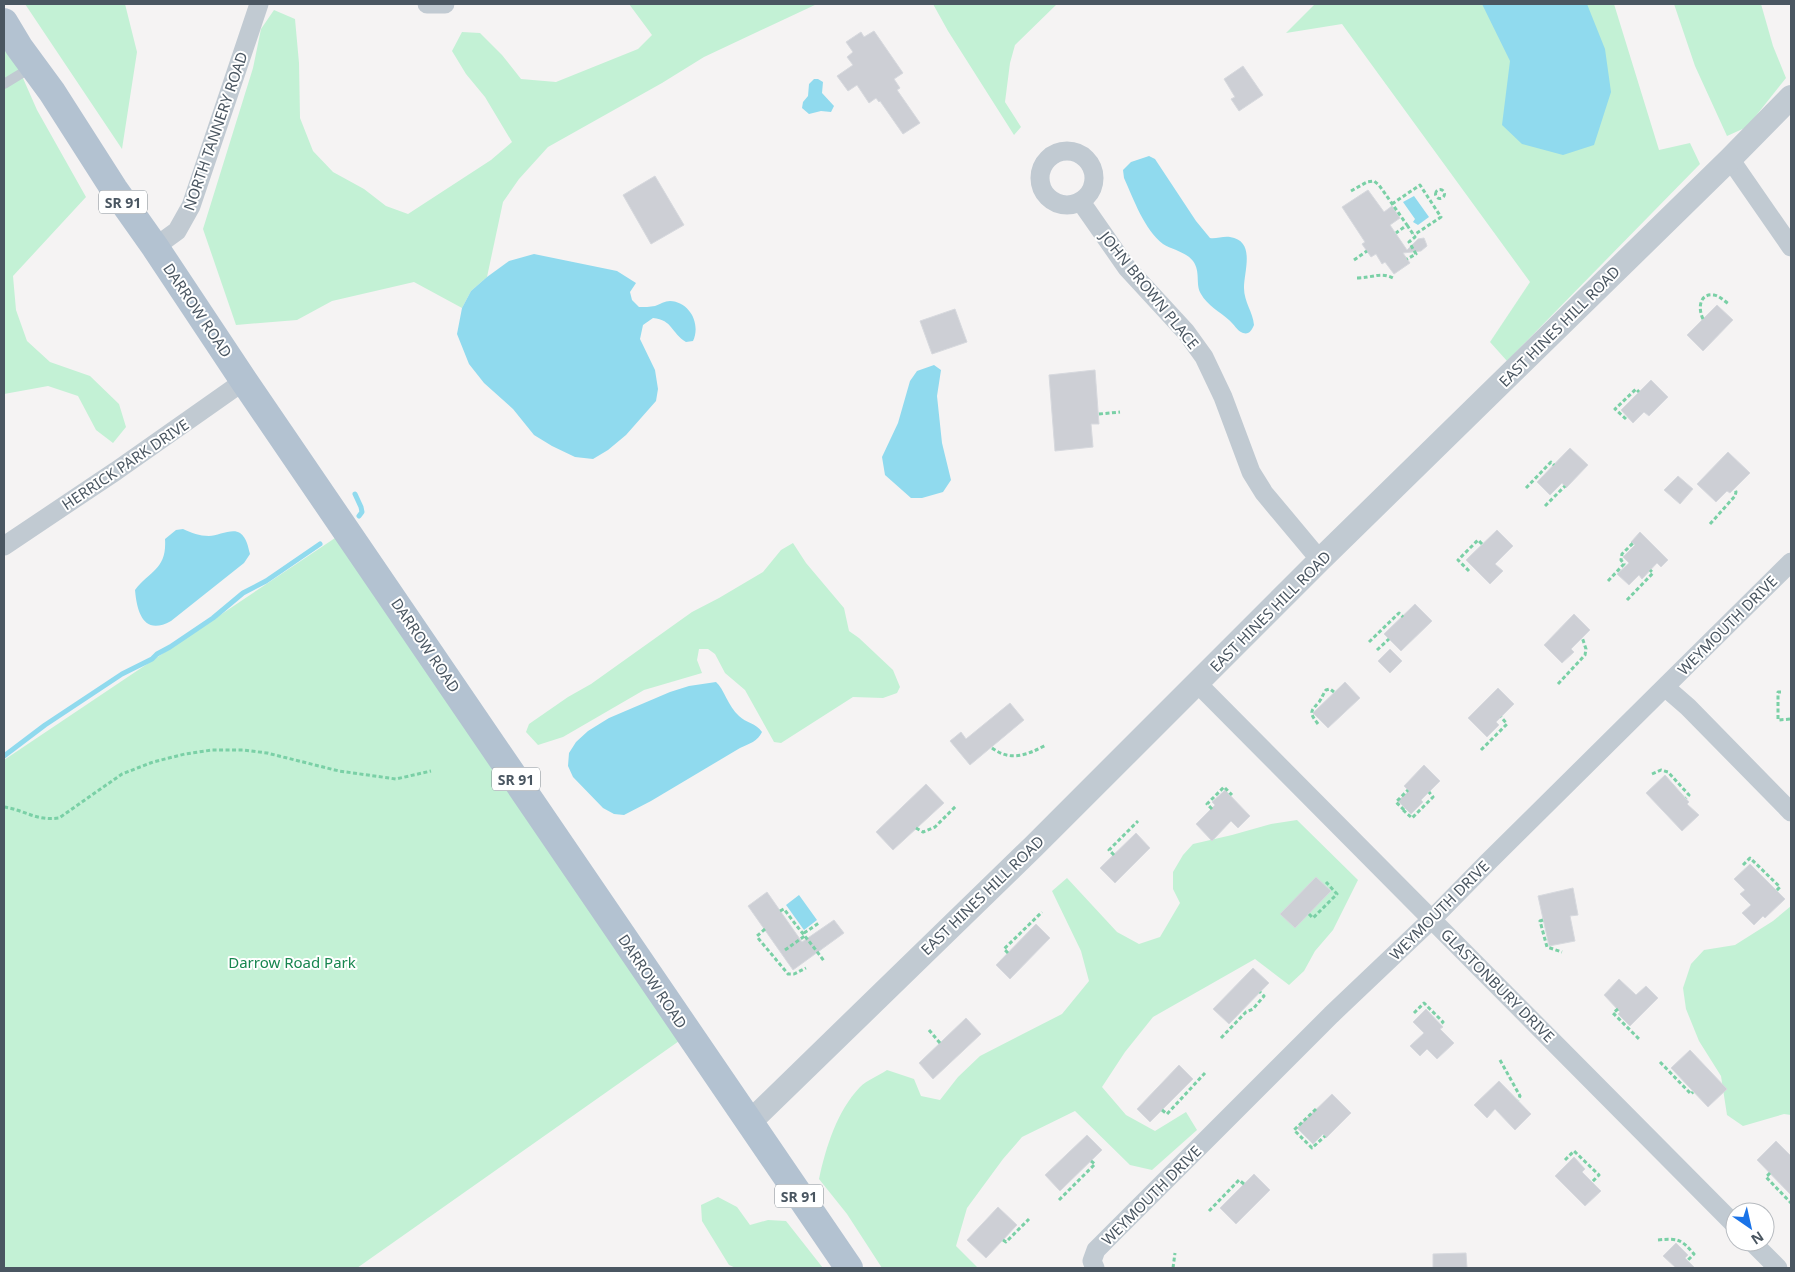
<svg xmlns="http://www.w3.org/2000/svg" width="1795" height="1272" font-family="'Noto Sans',sans-serif">
	<rect width="100%" height="100%" fill="#f5f3f3"/>
	<path fill="#c3f1d5" d="M25,4H125L137,52L122,149Z
		M629,4H817L704,57L662,83L548,147L519,179L503,202L487,277L471,291L462,308L414,282L332,301L297,320L236,325L203,229L253,68L261,29L274,10L295,19L299,63L300,118L313,151L333,172L364,189L386,206L408,214L491,160L512,142L485,97L466,74L452,51L462,32L480,33L502,55L521,79L556,82L638,49L652,35Z
		M933,4H1057L1015,45L1010,63L1005,102L1021,127L1014,135L948,31Z
		M1315,4H1614L1659,150L1690,143L1700,164L1507,361L1490,342L1530,282L1342,24L1286,33Z
		M1674,4H1761L1773,46L1786,78L1747,127L1727,136L1695,66Z
		M4,35L37,110L86,197L13,276L16,310L27,341L50,362L90,376L119,404L126,427L113,443L96,430L78,396L48,386L4,394Z
		M347,530L689,1034L357,1268H4V760Z
		M793,543L806,563L844,608L849,631L859,638L893,670L900,687L897,693L883,698L853,697L781,743L774,742L745,690L725,673L715,654L708,649H699L697,660L702,673L644,690L563,737L538,745L526,732L529,724L568,697L591,684L692,612L719,598L763,572L781,550Z
		M1297,820L1358,880L1333,930L1315,951L1304,971L1289,985L1255,959L1153,1017L1125,1052L1102,1087L1126,1115L1155,1131L1186,1112L1197,1130L1152,1170L1130,1165L1075,1111L1022,1137L1003,1159L967,1208L956,1246L978,1268H882L847,1214L819,1179C826,1147 837,1111 860,1087C867,1080 878,1076 887,1070L914,1079L921,1096L940,1100L958,1077L980,1056L1062,1014L1089,981L1081,951L1052,891L1067,878L1117,932L1139,944L1160,937L1180,903L1173,889V872L1183,855L1193,844L1232,835L1271,824Z
		M1791,906V1115L1784,1114L1743,1126L1727,1115L1721,1076L1699,1041L1686,1009L1683,988L1691,964L1704,950L1735,945L1773,921Z
		M718,1197L737,1207L750,1225L768,1220L786,1221L823,1268H736L729,1265L702,1221L701,1205Z"/>
	<path fill="#90daee" d="M1482,4H1587L1605,49L1611,92L1594,145L1563,155L1522,144L1502,125L1510,61Z
		M814,79H818L823,82L822,93L834,106L831,112L821,111L809,114L802,108L803,102L808,96L809,84Z
		M1149,156L1155,159L1196,221L1210,238C1216,239 1223,236 1230,237C1256,241 1244,271 1244,288C1244,302 1253,312 1254,325C1252,330 1249,335 1243,333C1237,331 1234,324 1229,320C1220,312 1207,305 1201,294C1195,284 1201,272 1193,261C1186,252 1173,250 1163,244C1144,229 1134,200 1124,178L1123,170L1131,162Z
		M1414,196L1429,217L1418,225L1413,222L1415,219L1403,202Z
		M534,254L617,271L636,283L630,292L632,300L639,307C644,307 650,307 655,306C660,304 665,301 670,301C690,302 701,324 693,341L686,342C671,333 673,320 653,318L643,325L640,339L655,370L658,389L656,401L626,435L608,450L593,459L575,457L552,446L534,435L513,409L484,383L469,364L457,334L462,308L471,291L487,277L509,261Z
		M934,365L941,370L937,396L942,443L951,480L943,492L922,498H911L885,475L882,457L898,423L910,381L917,371Z
		M183,529C192,533 199,536 209,536C218,536 232,528 240,533C247,538 248,547 250,554L244,563L171,621C144,636 137,613 135,590C151,570 167,569 165,539L176,530Z
		M716,682C724,689 728,706 739,716C746,723 756,723 762,732C758,741 749,744 740,748L651,801L624,815L614,814L603,808L573,777L568,766L569,753L576,742L588,731L609,718L670,692L689,686Z
		M799,895L817,920L804,930L786,905Z"/>
	<g fill="none" stroke-linecap="round" stroke-linejoin="round">
		<path stroke="#90daee" stroke-width="5" d="M355,494L361,507L362,512L359,516
			M4,756L45,725L122,674L152,659L157,654L170,647L213,618L243,593L266,581L320,544"/>
	</g>
	<path fill="#cdcfd5" stroke="#d7d9de" d="M874,31L903,73L894,79L900,88L897,90L920,123L903,134L880,101L879,102L876,98L869,103L857,85L848,91L837,76L853,65L847,57L853,52L846,42L861,32L864,37Z
		M1243,66L1263,95L1239,111L1231,99L1235,97L1224,79Z
		M655,176L684,225L651,244L623,195Z
		M1368,190L1384,212L1392,206L1400,218L1390,225L1407,250L1418,239L1424,238L1426,243L1427,246L1421,251L1403,253L1410,263L1394,274L1385,262L1382,264L1376,254L1371,257L1362,244L1365,242L1342,207Z
		M1717,305L1733,320L1703,351L1687,335Z
		M955,309L967,342L932,354L920,321Z
		M1095,370L1099,424H1091L1093,447L1055,451L1049,375Z
		M1651,380L1668,397L1649,416L1644,412L1633,423L1621,410Z
		M1570,448L1588,465L1566,488L1562,483L1550,495L1537,482Z
		M1728,452L1750,473L1730,493L1727,491L1716,502L1697,484Z
		M1678,476L1693,489L1680,504L1664,490Z
		M1497,530L1513,546L1495,564L1503,571L1490,584L1466,560Z
		M1640,532L1668,560L1661,567L1657,563L1642,579L1639,575L1629,585L1617,574L1629,563L1623,557L1635,545L1631,542Z
		M1415,604L1432,621L1401,651L1384,634Z
		M1574,614L1590,630L1571,649L1574,652L1562,663L1544,645Z
		M1390,649L1402,661L1390,673L1378,661Z
		M1345,682L1360,698L1328,728L1313,713Z
		M1498,688L1514,704L1496,722L1499,725L1487,737L1468,718Z
		M1010,703L1024,720L970,765L950,741L961,732L966,739Z
		M1424,765L1440,781L1421,800L1423,802L1411,814L1398,801L1409,791L1404,786Z
		M1665,775L1689,802L1687,804L1699,815L1682,831L1646,793Z
		M926,784L944,803L893,850L876,832Z
		M1225,790L1250,816L1238,828L1231,821L1212,841L1196,824L1215,805L1212,802Z
		M1136,833L1150,848L1115,883L1100,868Z
		M1750,864L1785,899L1765,918L1763,916L1754,925L1742,913L1751,905L1740,894L1745,890L1734,879Z
		M1316,877L1331,891L1295,928L1280,914Z
		M1573,888L1578,915L1570,916L1575,941L1549,946L1538,896Z
		M767,892L802,942L834,920L844,933L793,970L748,906Z
		M1036,924L1050,938L1010,979L996,965Z
		M1253,968L1269,983L1229,1024L1213,1009Z
		M1619,979L1636,995L1646,986L1658,998L1630,1026L1618,1014L1620,1012L1604,995Z
		M1426,1009L1443,1027L1440,1029L1454,1043L1437,1059L1427,1049L1420,1056L1410,1046L1424,1033L1413,1022Z
		M966,1018L981,1034L933,1079L919,1063Z
		M1690,1050L1727,1089L1708,1107L1671,1068Z
		M1179,1065L1193,1079L1150,1122L1137,1109Z
		M1499,1081L1531,1114L1515,1130L1495,1109L1487,1118L1474,1105Z
		M1332,1094L1351,1113L1326,1138L1323,1134L1313,1144L1297,1128Z
		M1087,1135L1102,1150L1060,1191L1045,1175Z
		M1776,1141L1791,1156V1195L1757,1160Z
		M1574,1157L1585,1169L1582,1172L1601,1191L1585,1206L1555,1176Z
		M1254,1174L1270,1190L1236,1224L1220,1208Z
		M998,1207L1017,1225L986,1258L967,1240Z
		M1676,1243L1688,1255L1685,1258L1695,1268H1676L1663,1256Z
		M1466,1253L1467,1268H1433V1254Z"/>
	<g fill="none" stroke-linecap="round" stroke-linejoin="round">
		<path stroke="#7ad0a6" stroke-width="3" stroke-dasharray="4 2.5" stroke-linecap="butt" d="M1435.5 194a4.5 4.5 0 1 1 9 0a4.5 4.5 0 1 1-9 0Z
			M1351,191L1367,182L1374,181L1379,185L1407,225L1396,233
			M1392,204L1420,185L1441,217L1414,235
			M1407,225L1415,237L1409,242L1416,254L1407,259
			M1354,260L1367,251
			M1357,278C1373,278 1381,271 1395,279
			M1703,319C1698,309 1699,293 1714,295C1720,296 1724,301 1729,304
			M1099,414L1120,412
			M1626,419L1615,409L1636,389L1639,392
			M1526,488L1551,462L1554,465
			M1545,506L1565,486
			M1710,524L1735,496L1736,492L1735,489
			M1469,571L1458,560L1478,540L1482,544
			M1608,581L1624,564L1621,560L1622,554L1633,543
			M1627,600L1653,573L1650,570
			M1369,642L1399,613L1403,617
			M1377,650L1389,639
			M1558,684L1585,655L1586,649L1582,637
			M1781,692H1778V720L1791,719
			M1318,724C1309,712 1310,712 1319,702C1322,698 1323,694 1326,690L1330,689L1334,692
			M992,748C1011,762 1027,755 1046,745
			M1481,750L1507,724L1501,717
			M1652,774L1661,770L1668,772L1689,795L1686,798
			M4,807C25,810 35,821 59,818L122,774L153,762L185,754L212,750H243L267,753L339,771L396,779L431,771
			M1212,809L1207,804L1224,787L1232,795
			M1403,810L1412,818L1433,797L1429,792
			M1404,810L1396,802L1408,790
			M916,828L923,832L935,827L956,806
			M1114,855L1109,850L1138,821
			M1743,865L1750,858L1780,887L1776,891
			M780,911L784,909C797,927 811,943 824,961
			M1309,914L1313,918L1337,894L1326,882
			M1543,920L1540,921L1547,947L1562,952
			M765,929L757,936L758,938L788,974H794L806,968
			M804,933L819,923
			M785,950L806,935
			M1008,953L1004,949L1042,912
			M1618,1009L1613,1013L1640,1040
			M1414,1013L1424,1003L1443,1022L1441,1024
			M929,1030L940,1043
			M1221,1038L1246,1012L1253,1009L1264,996L1260,992
			M1500,1060L1520,1096L1518,1100
			M1660,1062L1691,1094L1693,1092
			M1316,1109L1294,1130L1312,1148L1325,1136
			M1162,1110L1167,1114L1205,1073
			M1565,1160L1574,1151L1599,1175L1592,1182
			M1770,1173L1766,1177L1791,1203
			M1059,1200L1095,1164L1091,1161
			M1209,1211L1239,1180L1244,1184
			M1003,1240L1006,1242L1029,1219
			M1658,1240C1678,1238 1681,1239 1694,1254L1688,1260
			M1173,1268L1175,1253"/>
		<path stroke="#c1cad2" stroke-width="10" d="M4,84L32,67"/>
		<path stroke="#c1cad2" stroke-width="19" d="M427,4H445
			M1040 178a27 27 0 1 1 54 0a27 27 0 1 1-54 0Z
			M1730,159L1791,247
			M1081,202L1127,268L1186,332L1204,357L1223,397L1251,472L1264,493L1320,560
			M155,247L177,231L191,206L259,4
			M4,546L116,471L244,381
			M1197,683L1735,1225
			M1665,687L1688,707L1791,812
			M1752,1242L1778,1268
			M1095,1268L1092,1261L1096,1250L1331,1015L1432,919L1489,861L1791,562"/>
		<path stroke="#c1cad2" stroke-width="24" d="M749,1123L1034,846L1320,560L1730,159L1791,97"/>
		<path stroke="#b3c2d1" stroke-width="28" d="M4,22L19,47L52,92L114,189L155,247L244,381L849,1268"/>
	</g>
	<g text-anchor="middle" dominant-baseline="central" stroke-width="4" stroke-linejoin="round" paint-order="stroke">
		<g fill="#fff" stroke="#808990" stroke-width="1">
			<rect x="99" y="190.5" width="48" height="23" rx="4"/>
			<rect x="492" y="767.5" width="48" height="23" rx="4"/>
			<rect x="775" y="1184.5" width="48" height="23" rx="4"/>
		</g>
		<g font-size="14" font-weight="bold" fill="#4a5661">
			<text x="123" y="202">SR 91</text>
			<text x="516" y="779">SR 91</text>
			<text x="799" y="1196">SR 91</text>
		</g>
		<g font-size="15" fill="#4a5661" stroke="#fff">
			<text transform="translate(215 131) rotate(-71)">NORTH TANNERY ROAD</text>
			<text transform="translate(1150 290) rotate(51)">JOHN BROWN PLACE</text>
			<text transform="translate(198 310) rotate(56)">DARROW ROAD</text>
			<text transform="translate(1559 326) rotate(-45)">EAST HINES HILL ROAD</text>
			<text transform="translate(125 464) rotate(-34)">HERRICK PARK DRIVE</text>
			<text transform="translate(1270 611) rotate(-45)">EAST HINES HILL ROAD</text>
			<text transform="translate(1727 625) rotate(-45)">WEYMOUTH DRIVE</text>
			<text transform="translate(426 645) rotate(56)">DARROW ROAD</text>
			<text transform="translate(982 895) rotate(-44)">EAST HINES HILL ROAD</text>
			<text transform="translate(1439 910) rotate(-45)">WEYMOUTH DRIVE</text>
			<text transform="translate(653 981) rotate(56)">DARROW ROAD</text>
			<text transform="translate(1498 985) rotate(45)">GLASTONBURY DRIVE</text>
			<text transform="translate(1151 1195) rotate(-45)">WEYMOUTH DRIVE</text>
		</g>
		<g font-size="15" fill="#17864f" stroke="#fff">
			<text x="292" y="962">Darrow Road Park</text>
		</g>
	</g>
	<rect width="1795" height="1272" fill="none" stroke="#4a5661" stroke-width="10"/>
	<g transform="translate(1750 1227) rotate(146)"><circle r="24" fill="#ffffff" stroke="#b7bbc0"/>
	<path d="M0-4L9 19L0 12L-9 19Z" fill="#1a73e8"/>
	<text y="-8" font-size="14" font-weight="bold" text-anchor="middle" fill="#4a5661">N</text>
	</g>
</svg>
